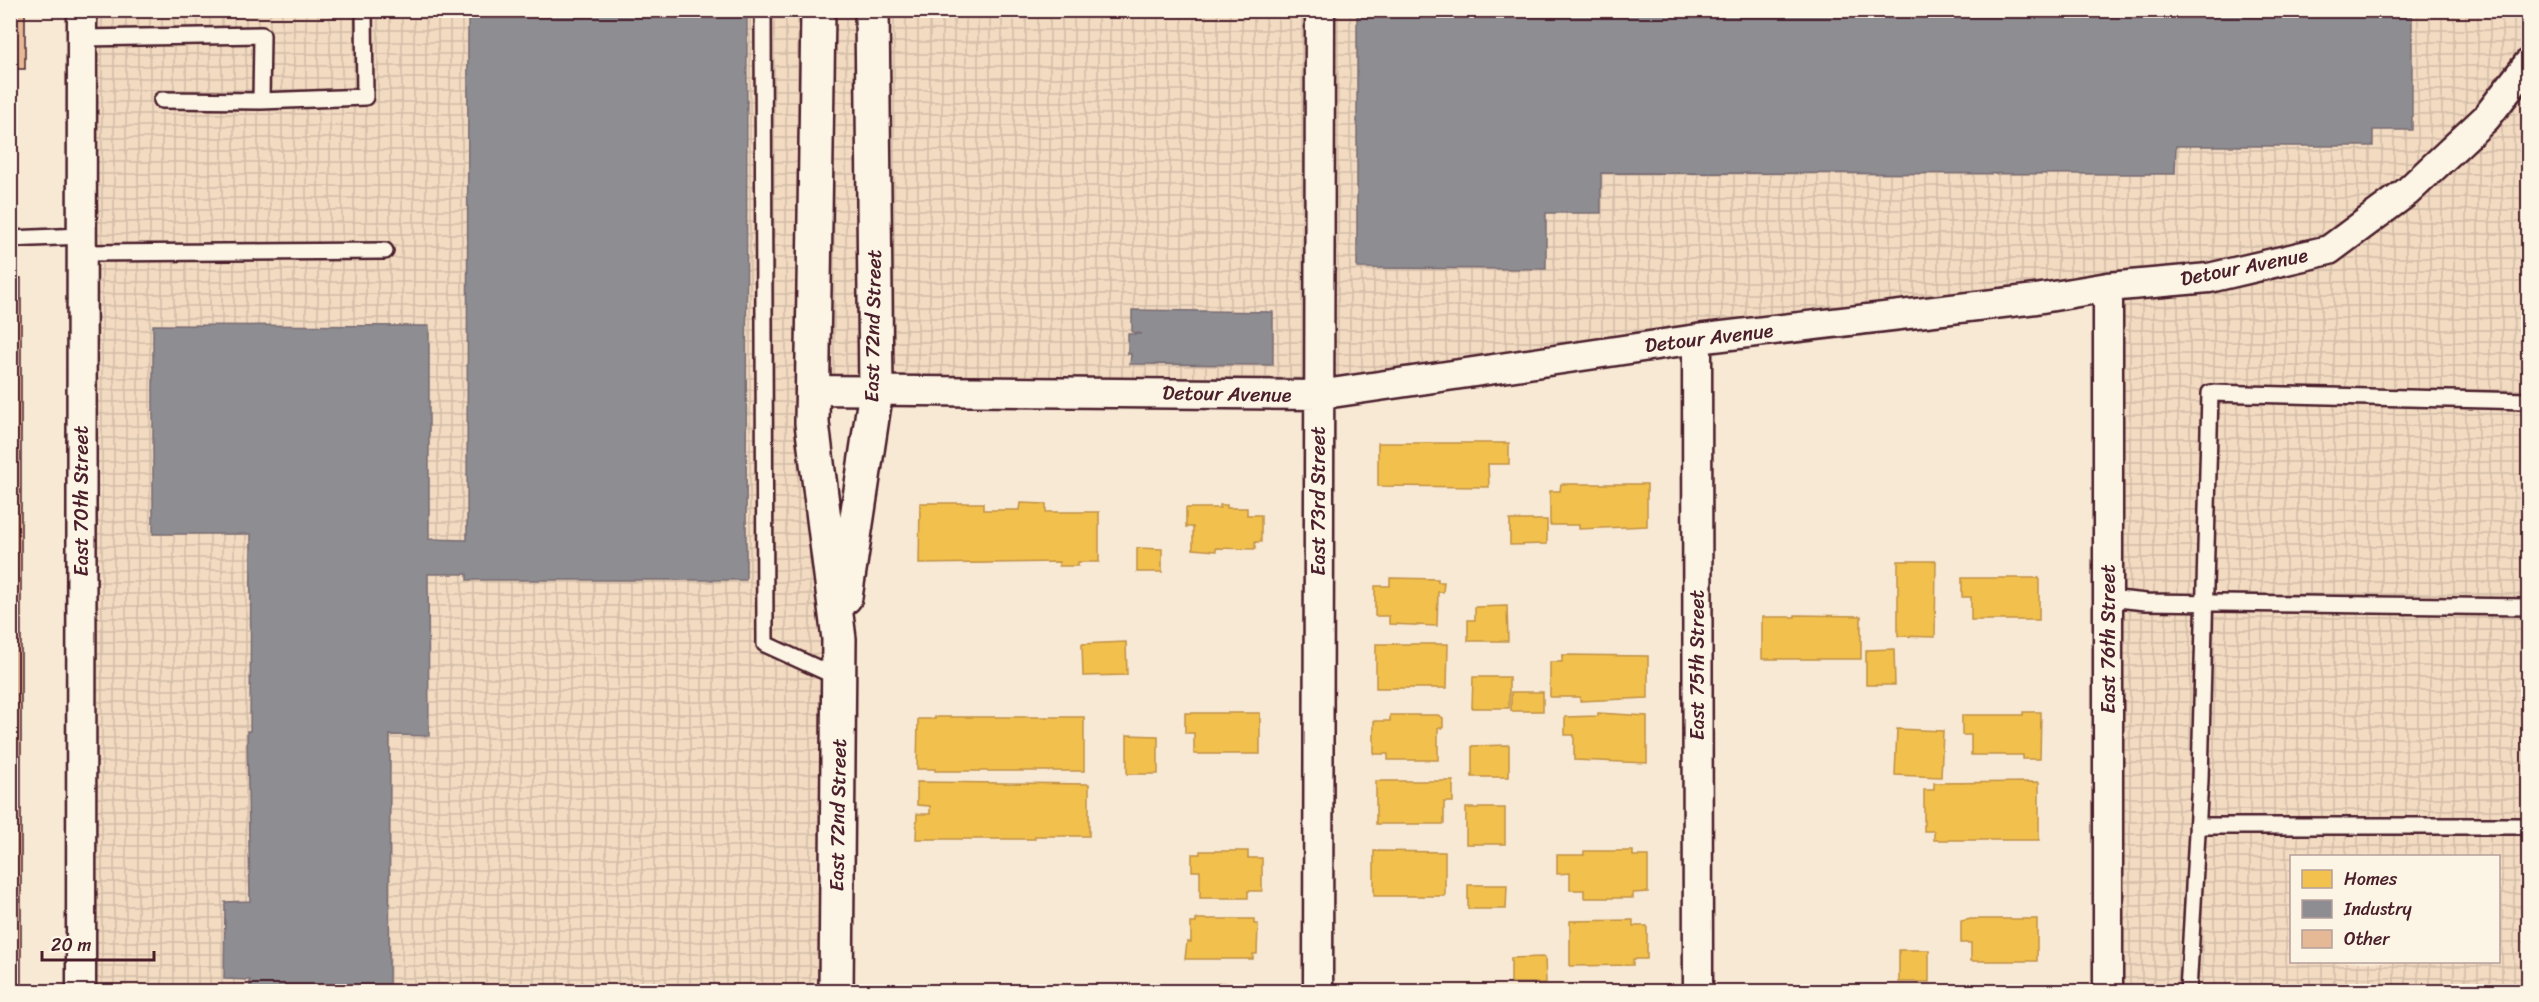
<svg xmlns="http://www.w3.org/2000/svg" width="2539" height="1002" font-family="Sriracha,sans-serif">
	<defs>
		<pattern id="industrial-grid" width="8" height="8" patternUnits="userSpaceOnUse" patternTransform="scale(1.5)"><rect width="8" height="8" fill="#f3dbc2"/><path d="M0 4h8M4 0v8" fill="none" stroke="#d2bca7"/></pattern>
	</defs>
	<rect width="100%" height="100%" fill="#f8e9d5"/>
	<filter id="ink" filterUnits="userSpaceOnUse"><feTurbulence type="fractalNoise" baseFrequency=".0167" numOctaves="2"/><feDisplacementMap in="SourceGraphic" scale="12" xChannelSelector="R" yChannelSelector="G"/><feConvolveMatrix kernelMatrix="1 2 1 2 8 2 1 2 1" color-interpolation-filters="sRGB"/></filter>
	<g filter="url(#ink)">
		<path fill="url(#industrial-grid)" fill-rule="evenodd" d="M82,11H2528V991H2108V287L1318,395L813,390L843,614L836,991L81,992ZM2292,856H2498V962H2292Z"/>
		<path fill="#f2c14e" stroke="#c09044" stroke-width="1.5" d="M1378,443H1509V464H1488L1489,487L1378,486Z
			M1561,484H1647V526L1579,529V525H1550V491H1560Z
			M920,503H983V510H1019L1020,503L1046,504V512H1099V562H1078V566H1059V562L919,564Z
			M1220,505H1227V508H1247V515H1261V542H1255V549L1216,548V551L1193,549V527H1186V508H1220Z
			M1510,520H1547V544L1510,545Z
			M1137,548L1162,549V572H1137Z
			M1898,561H1936L1935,637L1898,636Z
			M1390,578L1438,579V582H1444L1443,592H1438L1437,626L1389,624V616H1375V586H1390Z
			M1962,578H2039V620H1971V597H1962Z
			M1507,606L1508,641H1468V620H1475V607Z
			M1795,615L1861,616V659H1762V617H1795Z
			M1126,642L1127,675L1083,676L1082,644Z
			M1376,644H1448L1447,688H1376Z
			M1894,649L1895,685H1866V650Z
			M1562,655L1648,656V698L1580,701V697H1550V662H1562Z
			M1473,677H1509V708H1472Z
			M1511,692H1543V711H1511Z
			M2023,712H2041L2040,759H2023V755H1971V735H1962V715H2023Z
			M1185,713H1260V754H1194V733H1185Z
			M1598,713L1647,716V763L1574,760V735H1565V717L1598,716Z
			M1390,715H1438L1443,718V728H1438V760H1388V754H1374V721H1390Z
			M935,717H1084V771H935V769H917L918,719H935Z
			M1897,729L1943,731L1941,777L1895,775Z
			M1127,735L1158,736V774H1127Z
			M1509,745V777H1472V746Z
			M1376,781H1453V802H1444V824H1376Z
			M917,782L1089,784V836H1035V839H916L917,814H930V806L917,805Z
			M2039,782V840H1934V831H1924V790H1934V783Z
			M1466,808H1505V844H1466Z
			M1200,851H1248V858H1262V891H1248V898H1200V871H1192V854H1200Z
			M1374,851L1445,852V896H1374Z
			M1584,851H1633V856H1648V892L1633,893V898H1584V890H1570V873L1557,874V855H1584Z
			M1468,885H1507L1506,909H1468Z
			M1196,919H1254V924H1258L1257,954H1253V959H1185L1187,942H1191V923H1196Z
			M1971,919H2037V961H1971V943H1961V921Z
			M1633,920V926H1647V959H1633V965L1570,966V921Z
			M1899,950H1929V982H1899Z
			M1545,957L1546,983H1511V958Z
			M1219,983H1225V986L1259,988V992H1172V987H1219Z
			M1986,985L2035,988V992H1962V988H1986Z
			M1375,986L1443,988V992H1375Z
			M1633,987V992H1579V988Z"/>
		<path fill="#8d8d92" stroke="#796c73" stroke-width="1.5" d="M468,10H747L746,580H467V574H428L429,736L390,735L389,992H250V980L224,979L225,902L250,901L247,731H250L251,534H153V325L429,326V539L467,540Z
			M1357,10H2412V130H2373V146H2176L2175,174L1601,173V213H1546V269L1357,268Z
			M1132,310L1273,312V365L1130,364L1131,354H1128V334H1142L1132,332Z"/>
		<path fill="#e6b996" stroke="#4a1f2b" stroke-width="1.5" d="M10,10H25V69H11V79Z
			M10,278H21V992H10Z"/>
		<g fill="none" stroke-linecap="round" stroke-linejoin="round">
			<defs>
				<path id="lane" d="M763,10L765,644L839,678
					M82,38L262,35L261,101
					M162,100L261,101L365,97L364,10
					M10,239L82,236
					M82,253L385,251
					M2108,598L2146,602L2528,607
					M2197,826H2528
					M2188,992L2200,780L2210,393L2528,401"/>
				<path id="street" d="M2108,287V992
					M1697,339L1698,992
					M812,390L1318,395L1697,339L2036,299L2108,287L2209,278L2329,250L2407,192L2486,118L2528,64
					M81,992L82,10
					M1318,992L1320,10"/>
				<path id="secondary" d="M818,10L812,423L839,639L836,992
					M845,597L876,391L872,10"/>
			</defs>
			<use href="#lane" stroke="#4a1f2b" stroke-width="20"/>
			<use href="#street" stroke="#4a1f2b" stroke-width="33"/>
			<use href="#secondary" stroke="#4a1f2b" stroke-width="38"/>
			<use href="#lane" stroke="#fcf5e5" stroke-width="15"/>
			<use href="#street" stroke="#fcf5e5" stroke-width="28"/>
			<use href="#secondary" stroke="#fcf5e5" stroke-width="33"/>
		</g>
	</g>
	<g text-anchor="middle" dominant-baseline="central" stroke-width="6" stroke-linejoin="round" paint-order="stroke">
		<g font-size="20" fill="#4a1f2b" stroke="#fcf5e5">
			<text transform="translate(2244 267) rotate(-11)">Detour Avenue</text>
			<text transform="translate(873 326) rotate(-89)">East 72nd Street</text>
			<text transform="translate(1709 338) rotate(-7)">Detour Avenue</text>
			<text transform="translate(1227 394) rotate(1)">Detour Avenue</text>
			<text transform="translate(81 501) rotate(-90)">East 70th Street</text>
			<text transform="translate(1318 501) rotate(-90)">East 73rd Street</text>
			<text transform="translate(2108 639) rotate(-90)">East 76th Street</text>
			<text transform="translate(1697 665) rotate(-90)">East 75th Street</text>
			<text transform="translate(838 815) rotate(-89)">East 72nd Street</text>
		</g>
	</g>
	<rect width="2539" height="1002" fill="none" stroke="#fcf5e5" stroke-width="36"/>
	<rect x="18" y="18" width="2503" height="966" fill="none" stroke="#4a1f2b" stroke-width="2" filter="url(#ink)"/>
	<rect x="2290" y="855" width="210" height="108" fill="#fcf5e5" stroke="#b59f9b" stroke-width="1.5"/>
	<rect x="2302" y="870" width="30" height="18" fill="#f2c14e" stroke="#b59f9b" stroke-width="1.5"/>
	<text x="2344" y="885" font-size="18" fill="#4a1f2b">Homes</text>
	<rect x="2302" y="900" width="30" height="18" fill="#8d8d92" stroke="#b59f9b" stroke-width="1.5"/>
	<text x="2344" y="915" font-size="18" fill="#4a1f2b">Industry</text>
	<rect x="2302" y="930" width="30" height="18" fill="#e6b996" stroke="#b59f9b" stroke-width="1.5"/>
	<text x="2344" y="945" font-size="18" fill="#4a1f2b">Other</text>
	<path d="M42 951v9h112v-9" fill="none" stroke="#4a1f2b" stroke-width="3"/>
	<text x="51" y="951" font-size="18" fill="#4a1f2b" stroke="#fcf5e5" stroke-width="4.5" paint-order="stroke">20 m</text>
</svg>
